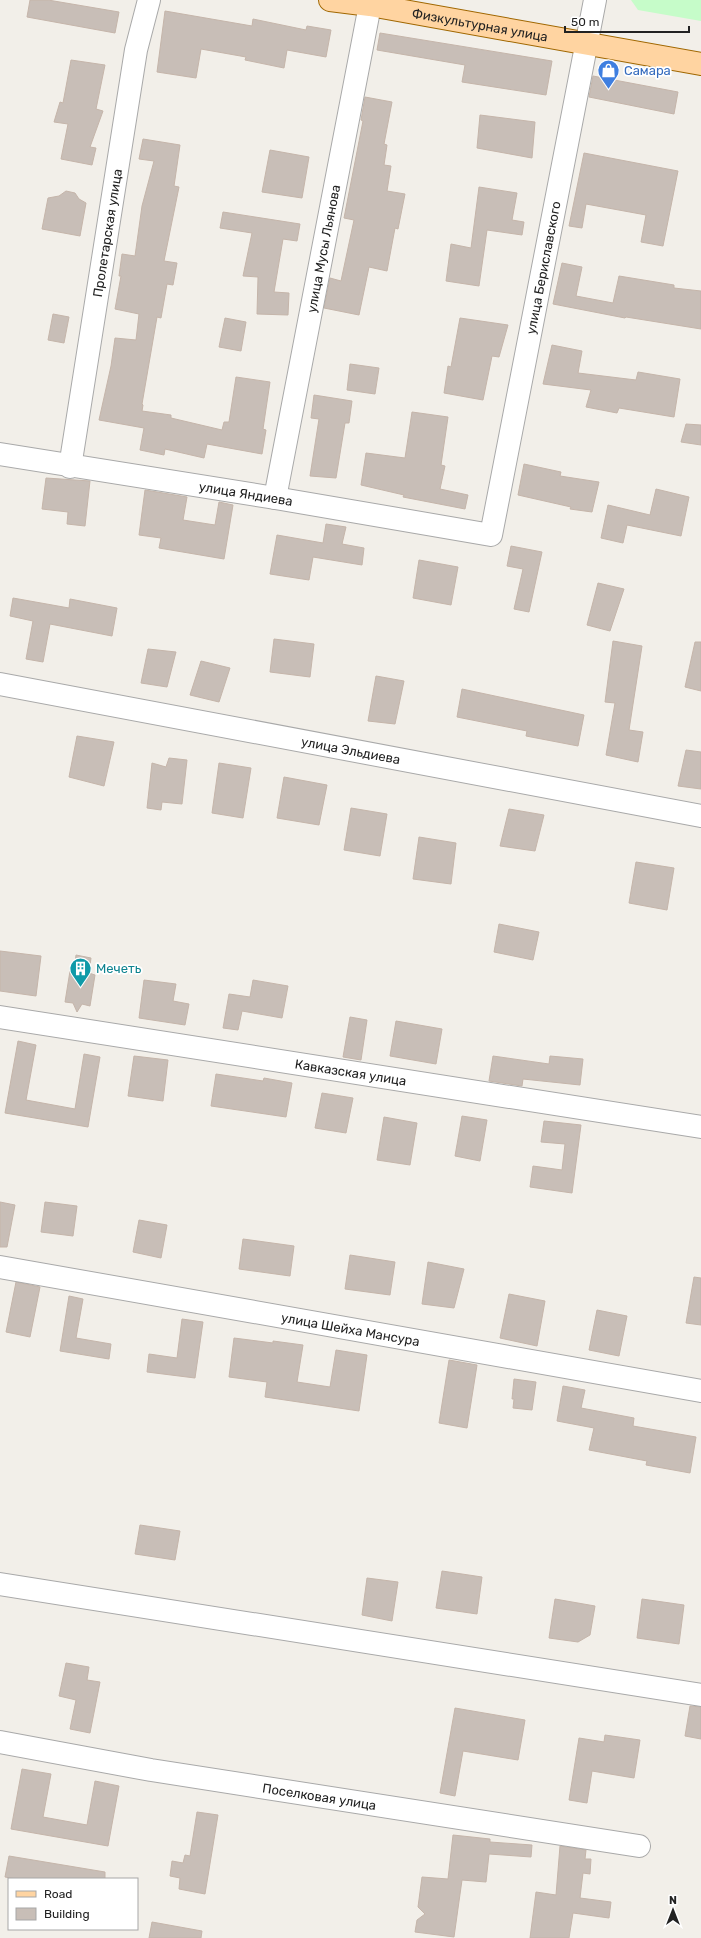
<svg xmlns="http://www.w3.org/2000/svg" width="701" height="1938" font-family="Rubik,sans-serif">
	<rect width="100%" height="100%" fill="#f2efe9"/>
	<path fill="#c6fcc9" d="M631,0H701V21L638,10Z"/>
	<path fill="#c8beb7" stroke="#c5b5aa" d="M30,0H48L119,12L115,33L27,17Z
		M165,11L252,26L253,19L306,30L307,26L331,30L326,57L287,50L284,68L245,60L246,57L201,49L196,78L157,72Z
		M380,33L552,61L546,95L462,82L465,65L377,50Z
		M71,60L105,65L96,109L103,111L90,147L96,148L92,165L61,159L68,124L54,122L60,102L63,103Z
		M593,76L678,92L674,114L589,97Z
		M365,97L392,102L384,144L387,145L384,165L391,166L387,191L405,194L398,229L395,228L387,271L369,267L359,315L324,308L330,278L341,281L354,220L344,218L363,121L361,120Z
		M480,115L535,122L532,158L477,148Z
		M143,139L180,145L174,186L179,187L164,261L177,263L173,285L167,284L161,318L157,317L142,404L143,405L142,411L171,415V418L222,430L224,422H229L236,377L270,382L263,429L266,430L262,454L207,444L204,458L165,449L164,455L140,450L144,428L99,420L111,366L115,338L136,340L139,314L115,309L121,276H119L122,254L135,256L142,206L154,161L139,159Z
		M270,150L309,157L302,198L262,192Z
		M584,153L678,171L663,246L641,242L646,215L586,204L582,228L569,226Z
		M479,187L517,193L512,220L524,222L522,235L487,230L479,286L446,281L451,244L471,248Z
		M66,191L75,193L79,199L86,203L80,236L42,229L48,198L59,196Z
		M223,212L300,224L297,241L283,239L274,292L289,293L288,315L257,314L258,277L243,276L252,233L220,228Z
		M562,263L582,267L576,296L613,303L619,276L674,285V288L701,291V329L626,317L625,318L553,304Z
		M53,314L69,317L64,343L48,340Z
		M225,318L246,322L241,351L219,347Z
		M460,318L508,325L499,357L492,356L483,400L444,393L448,366L451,367Z
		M552,345L582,351L578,373L636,380L638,372L680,379L674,417L619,408L617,413L586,407L591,390L543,384Z
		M350,364L379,368L375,394L347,390Z
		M314,395L352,401L349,423H345L336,478L310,476L319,419L311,418Z
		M412,412L448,417L441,465L445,466L440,489L468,495L465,509L403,497L404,495L361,485L366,453L405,458Z
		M686,424L701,425V445L681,442Z
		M524,464L561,472L560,476L599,482L592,512L570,509L571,507L518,495Z
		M46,478L90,481L85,526L67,524L68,512L42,509Z
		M656,489L689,497L681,536L627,525L623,543L601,538L608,505L650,515Z
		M145,490L187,497L183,520L215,525L219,502L233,505L224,559L159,548L161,538L139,535Z
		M326,524L346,527L342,544L364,548L362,565L313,557L309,580L270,574L277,535L323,543Z
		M511,546L542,552L529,612L514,609L523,569L507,566Z
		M419,560L458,567L451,605L413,598Z
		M598,583L624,589L610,631L587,625Z
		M13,598L69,608L70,599L117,608L112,636L50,624L43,662L26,659L33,621L10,616Z
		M274,639L314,644L310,677L270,672Z
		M613,641L642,646L629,730L643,732L638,762L606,755L615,703L605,702Z
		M695,642H701V691L685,687Z
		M148,649L176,652L167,687L141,683Z
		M201,661L230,668L219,702L190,695Z
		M376,676L404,681L395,724L368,721Z
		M462,689L584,715L578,746L526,736L527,731L457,717Z
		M77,736L114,742L104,786L69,777Z
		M686,750L701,752V789L678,786Z
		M169,758L187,760L182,804L162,802L161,810L147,808L152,763L166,767Z
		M219,763L251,768L243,818L212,813Z
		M284,777L327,785L319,825L277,818Z
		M351,808L387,814L380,856L344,850Z
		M509,809L544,815L535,851L500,846Z
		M419,837L456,843L451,884L413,879Z
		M636,862L674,868L667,910L629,903Z
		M499,924L539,932L533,960L494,952Z
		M0,951L41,956L36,996L0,991Z
		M76,955L91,958L89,973L95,975L90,1006L82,1004L77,1012L73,1003L65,1002L70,971H74Z
		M144,980L176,984L173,1001L189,1004L185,1025L139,1018Z
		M253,980L288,986L282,1018L242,1011L238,1030L223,1028L229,994L250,997Z
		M350,1017L367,1020L361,1060L343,1057Z
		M396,1021L442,1029L436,1064L390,1056Z
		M18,1041L36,1045L26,1100L75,1109L84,1054L100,1057L88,1127L5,1113Z
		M134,1056L168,1060L163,1101L128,1096Z
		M493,1056L549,1064L550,1056L583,1059L580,1085L523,1079L522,1086L489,1081Z
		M216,1074L263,1081L264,1078L292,1083L286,1117L211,1106Z
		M322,1093L353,1098L346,1133L315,1128Z
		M462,1116L487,1120L480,1161L455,1156Z
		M384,1117L417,1123L410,1165L377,1160Z
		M544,1121L581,1125L572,1193L530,1187L533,1166L562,1170L565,1144L541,1142Z
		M0,1202L15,1205L7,1247H0Z
		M45,1202L77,1206L73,1236L41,1232Z
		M139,1220L167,1225L161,1258L133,1252Z
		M243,1239L294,1246L290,1276L239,1269Z
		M350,1255L395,1262L390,1295L345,1289Z
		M428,1262L464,1269L454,1308L422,1304Z
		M694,1277L701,1278V1325L686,1323Z
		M16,1282L40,1287L30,1337L6,1332Z
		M509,1294L545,1301L537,1346L500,1338Z
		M69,1296L83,1299L76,1338L111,1344L109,1359L60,1351Z
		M597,1310L627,1316L619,1356L589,1350Z
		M182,1319L203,1322L195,1378L147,1372L149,1354L177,1358Z
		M234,1338L273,1343V1341L303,1345L297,1382L330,1387L336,1350L367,1355L359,1411L265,1397L267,1382L229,1377Z
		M449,1360L477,1365L467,1428L439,1423Z
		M514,1379L536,1382L532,1410L513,1408L514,1399H512Z
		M563,1386L585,1390L581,1408L634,1418L633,1426L696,1437L690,1473L646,1465L647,1461L589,1450L594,1428L557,1421Z
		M140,1525L180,1531L175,1560L135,1554Z
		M442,1571L482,1577L477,1614L436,1608Z
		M367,1578L398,1582L392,1621L362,1615Z
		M555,1599L595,1606L590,1635L578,1642L549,1638Z
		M642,1599L684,1605L679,1644L637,1638Z
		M66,1663L89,1667L87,1680L100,1682L90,1733L70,1729L76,1700L59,1696Z
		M690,1706L701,1707V1739L685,1736Z
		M455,1708L525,1720L518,1760L463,1751L455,1796L440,1793Z
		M605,1735L640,1740L634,1778L592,1771L587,1803L569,1800L579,1738L604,1742Z
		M22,1769L51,1774L43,1817L87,1825L95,1781L119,1786L108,1846L11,1829Z
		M197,1812L218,1815L205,1894L179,1889L180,1878L170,1876L172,1861L183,1863L185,1855L190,1856Z
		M453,1835L490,1839V1842L532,1845L531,1857L489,1854L486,1882L462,1880L454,1937L415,1932L417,1920L425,1914L418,1907L422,1877L448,1879Z
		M560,1846L586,1850L585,1859H591L590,1874L583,1873L580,1898L611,1902L609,1918L573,1913L569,1938H530L536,1892L556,1895Z
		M9,1856L105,1872V1879H16L5,1877Z
		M152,1922L202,1931L201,1938H149Z"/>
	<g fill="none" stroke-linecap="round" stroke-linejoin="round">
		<defs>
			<g id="minor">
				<path id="s1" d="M0,454L275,498L491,535L595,0"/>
				<path id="s2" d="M70,467L136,50L149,0"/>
				<path id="s3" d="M275,498L371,0"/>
				<path id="s4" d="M0,684L701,816"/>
				<path id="s5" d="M0,1017L701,1127"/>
				<path id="s6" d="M0,1267L701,1391"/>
				<path d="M0,1584L701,1695"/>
				<path id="s7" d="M0,1742L151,1770L639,1846"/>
			</g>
			<g id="major">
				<path id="s8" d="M330,0L370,5L701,64"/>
			</g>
		</defs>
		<use href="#minor" stroke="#a9a9a9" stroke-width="24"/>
		<use href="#major" stroke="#a06700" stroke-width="24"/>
		<use href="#minor" stroke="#fff" stroke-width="22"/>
		<use href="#major" stroke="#ffd4a1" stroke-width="22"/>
	</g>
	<defs>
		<symbol id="shop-pin" viewBox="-11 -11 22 30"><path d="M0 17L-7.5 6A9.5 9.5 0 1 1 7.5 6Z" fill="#3f7fe0" stroke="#fff"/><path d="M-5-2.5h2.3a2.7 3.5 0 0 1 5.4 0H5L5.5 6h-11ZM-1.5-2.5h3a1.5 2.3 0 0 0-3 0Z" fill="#fff"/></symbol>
		<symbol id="building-pin" viewBox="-11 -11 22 30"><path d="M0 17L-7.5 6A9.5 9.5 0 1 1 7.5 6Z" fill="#0f9aa8" stroke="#fff"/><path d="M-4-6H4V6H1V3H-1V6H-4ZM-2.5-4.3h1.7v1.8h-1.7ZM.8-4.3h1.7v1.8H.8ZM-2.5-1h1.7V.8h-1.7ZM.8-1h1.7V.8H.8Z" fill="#fff"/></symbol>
	</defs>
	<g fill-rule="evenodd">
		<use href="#shop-pin" x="596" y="58" width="25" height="34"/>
		<use href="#building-pin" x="68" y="956" width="25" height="34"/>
	</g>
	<g text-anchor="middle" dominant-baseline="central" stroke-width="3.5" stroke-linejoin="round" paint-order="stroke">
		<g font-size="13" fill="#222" stroke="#fff">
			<text stroke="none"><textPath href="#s8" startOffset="152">Физкультурная улица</textPath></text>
			<text stroke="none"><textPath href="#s2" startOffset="237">Пролетарская улица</textPath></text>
			<text stroke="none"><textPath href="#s3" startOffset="254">улица Мусы Льянова</textPath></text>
			<text stroke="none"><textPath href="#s1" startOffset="770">улица Бериславского</textPath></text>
			<text stroke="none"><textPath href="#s1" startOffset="249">улица Яндиева</textPath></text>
			<text stroke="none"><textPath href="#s4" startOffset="357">улица Эльдиева</textPath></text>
			<text stroke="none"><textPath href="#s5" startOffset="355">Кавказская улица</textPath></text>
			<text stroke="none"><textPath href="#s6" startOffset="356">улица Шейха Мансура</textPath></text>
			<text stroke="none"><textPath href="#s7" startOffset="324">Поселковая улица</textPath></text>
		</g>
		<g font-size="13" fill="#366cbe" stroke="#fff" text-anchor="start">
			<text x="624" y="70">Самара</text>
		</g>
		<g font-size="13" fill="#0d838f" stroke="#fff" text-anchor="start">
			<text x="96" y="968">Мечеть</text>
		</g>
	</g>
	<rect x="8" y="1878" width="130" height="52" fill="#ffffff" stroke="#a7a7a7"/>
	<rect x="16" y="1891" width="20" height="6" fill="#ffd4a1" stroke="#a7a7a7"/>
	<text x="44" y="1898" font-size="12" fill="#222222">Road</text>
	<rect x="16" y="1908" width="20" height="12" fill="#c8beb7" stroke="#a7a7a7"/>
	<text x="44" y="1918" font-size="12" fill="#222222">Building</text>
	<g transform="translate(673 1910)" stroke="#ffffff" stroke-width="3" paint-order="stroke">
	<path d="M0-3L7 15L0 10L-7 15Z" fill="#222222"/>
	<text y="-6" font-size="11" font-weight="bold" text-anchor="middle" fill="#222222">N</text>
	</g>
	<path d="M565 26v6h124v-6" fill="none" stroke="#222222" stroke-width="2"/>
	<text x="571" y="26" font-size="12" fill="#222222" stroke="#ffffff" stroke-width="3" paint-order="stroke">50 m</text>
</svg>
